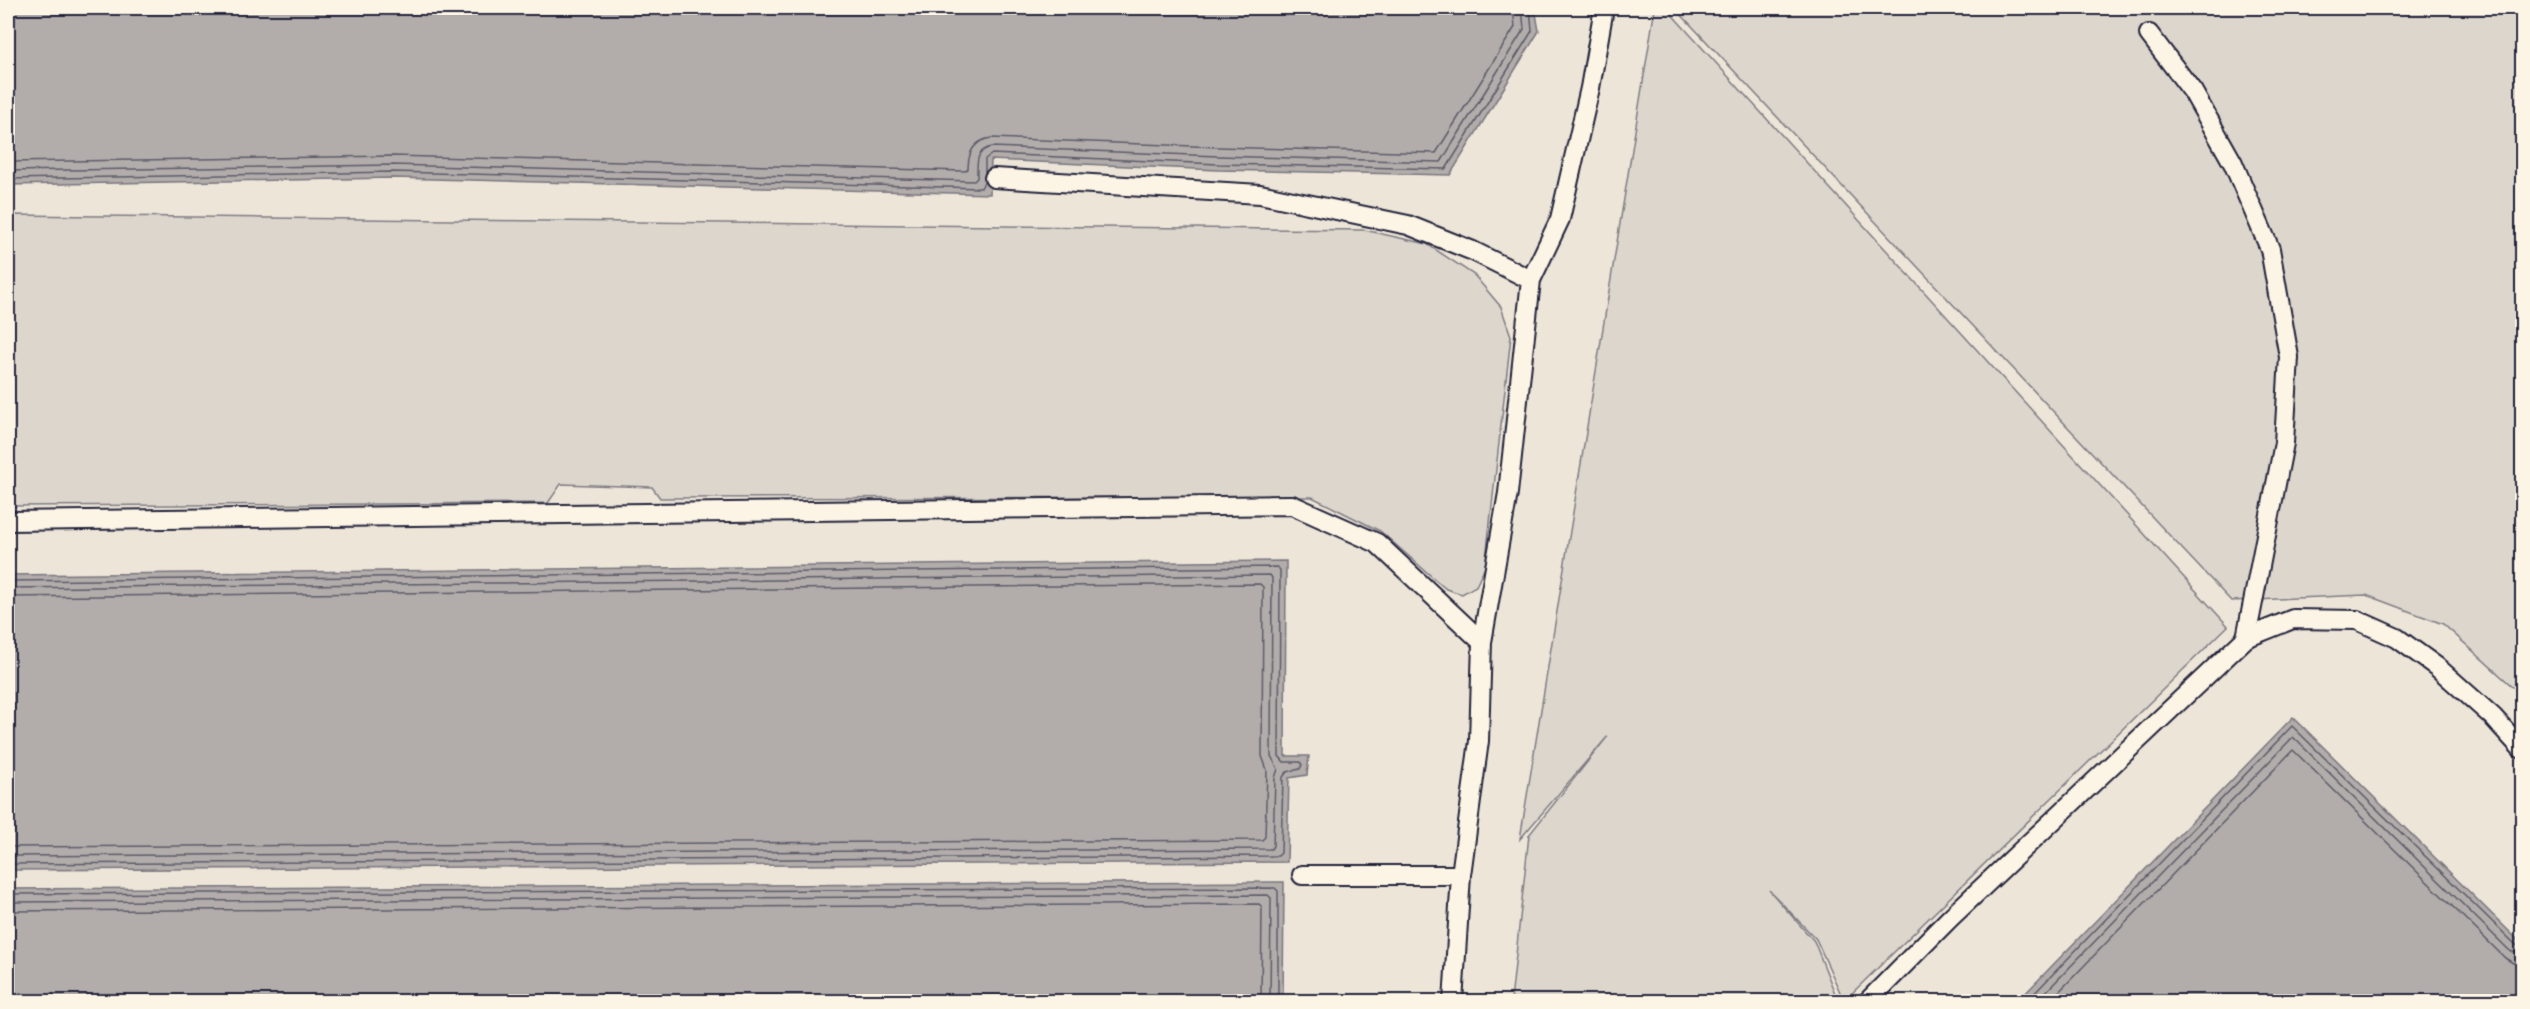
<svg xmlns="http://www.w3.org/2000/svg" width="2530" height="1009" font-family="'Indie Flower',sans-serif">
	<rect width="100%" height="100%" fill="#fcf5e5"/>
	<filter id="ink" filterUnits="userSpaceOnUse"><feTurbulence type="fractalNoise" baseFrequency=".0167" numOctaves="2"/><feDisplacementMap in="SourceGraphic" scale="12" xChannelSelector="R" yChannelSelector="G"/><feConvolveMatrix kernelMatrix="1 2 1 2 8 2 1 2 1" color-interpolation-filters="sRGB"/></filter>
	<g filter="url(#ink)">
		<path fill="#ece5d8" d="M8,8H2517L2522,15V1001H8Z"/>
		<path fill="#dcd6cc" stroke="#7f7c84" stroke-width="1.5" d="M1655,8H1666L2228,626L1844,1001L1816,939L1769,890L1814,941L1838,1001H1511L1529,835L1608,736L1520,839Z
			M1675,8H2517L2522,15V695L2443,624L2366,595L2231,601Z
			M8,215L1364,230L1427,244L1474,275L1501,307L1511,336L1485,567L1476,586L1462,594L1446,589L1380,531L1312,497L660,498L652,487L561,484L548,503L8,506Z"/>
		<path fill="#b2adab" stroke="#78757e" stroke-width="1.5" d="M8,8H1535L1539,31L1450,175L1218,170L991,160L990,194L393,178L8,185Z
			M1286,561L1285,756H1309L1307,775L1289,778L1287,862L8,870V575Z
			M2293,717L2522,944V1001H2018Z
			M1284,882L1283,1001H8V889Z"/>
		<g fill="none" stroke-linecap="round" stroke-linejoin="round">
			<path stroke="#5c5a68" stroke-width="1.5" d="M8,162L393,156L965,171L968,169C968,152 974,140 992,138L1218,147L1436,153L1515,27L1513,8
				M8,171L393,165L974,181L977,178C977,164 975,150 992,147L1218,156L1441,162L1524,29L1522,8
				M985,174V159L992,154L1218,164L1446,169L1532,31L1530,8
				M8,179L393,172L981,188L984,182
				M8,581L1277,567L1280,570L1279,756L1284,762H1300L1302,765L1300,769L1287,772L1283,777L1281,853L1278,856L8,864
				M8,588L1270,575L1272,578L1271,756L1278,769L1275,778L1273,846L1271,849L8,856
				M8,597L1260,584L1263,587L1262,756L1267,770L1265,837L1262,840L8,847
				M8,894L1275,888L1278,891V1002
				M8,902L1268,895L1271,898L1270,1002
				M8,911L1259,904L1262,907L1261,1002
				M2026,1002L2292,726L2516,945L2522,947
				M2036,1002L2293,737L2510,951L2522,955
				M2049,1002L2293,750L2505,958L2513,963L2522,964"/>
			<defs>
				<path id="service" d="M2149,34L2193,92L2233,163L2270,249L2289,357L2284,443L2246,638
					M994,178L1260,194L1408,225L1473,251L1531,280
					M8,521L1292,505L1377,543L1482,642
					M1302,875H1461
					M1453,1002L1461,875L1479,741L1482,642L1508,493L1531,280L1560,219L1590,88L1604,8
					M1867,1002L1950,918L2246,638L2293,619L2357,620L2397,638L2437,667L2493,717L2522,749"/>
			</defs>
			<use href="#service" stroke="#22223b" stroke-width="22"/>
			<use href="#service" stroke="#fcf5e5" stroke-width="18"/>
		</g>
	</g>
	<rect width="2530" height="1009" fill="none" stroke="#fcf5e5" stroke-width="30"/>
	<rect x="15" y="15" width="2500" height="979" fill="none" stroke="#22223b" stroke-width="2" filter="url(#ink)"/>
</svg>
